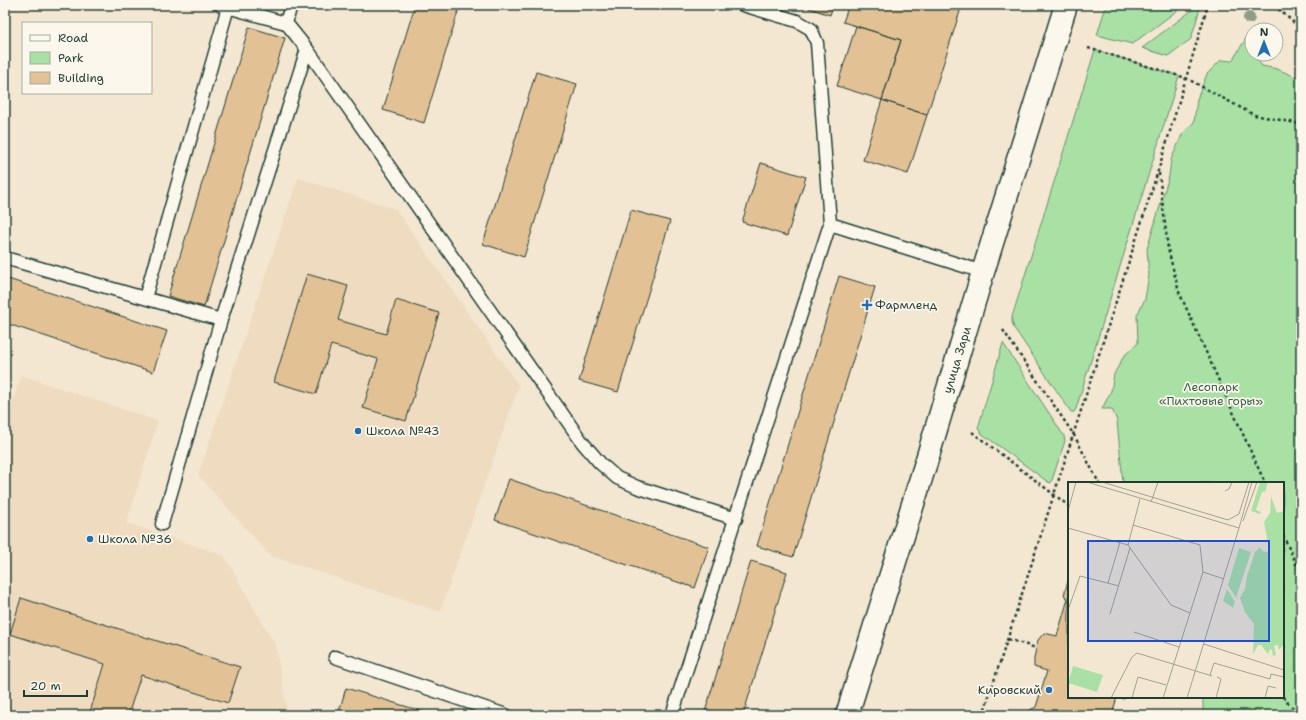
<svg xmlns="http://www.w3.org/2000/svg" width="1306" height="720" font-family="'Shantell Sans',sans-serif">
	<rect width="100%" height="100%" fill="#f4e7d2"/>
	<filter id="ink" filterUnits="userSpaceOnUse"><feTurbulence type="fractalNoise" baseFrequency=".025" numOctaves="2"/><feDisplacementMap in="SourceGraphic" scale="8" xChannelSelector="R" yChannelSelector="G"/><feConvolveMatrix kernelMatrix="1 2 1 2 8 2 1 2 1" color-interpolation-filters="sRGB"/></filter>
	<g filter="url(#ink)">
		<path fill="#efdcc0" d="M298,178L396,209L519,386L440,612L270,556L198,475Z
			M21,375L158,421L127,523L224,555L276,646L288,715H5V426Z"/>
		<path fill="#a9e1a5" stroke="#648f6c" d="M1116,5H1185L1132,44L1097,35L1106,6L1115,8Z
			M1199,5H1201L1191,39L1168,56L1142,48Z
			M1247,37L1252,54H1253L1262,66L1277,69L1296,77L1301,76V715H1203V697H1283V483H1123L1117,421L1112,409H1102L1111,391L1114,374L1124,356L1138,343L1137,315L1145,299L1149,275L1147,249L1169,176L1171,160L1182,135L1194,122L1197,99L1207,74L1221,60L1232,61Z
			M1095,50L1179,76L1076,409L1074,412H1071L1014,328L1012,322V317Z
			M1003,343L1064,436L1065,441L1051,483L1048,482L981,433L978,428Z"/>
		<path fill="#e2c295" stroke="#1f3d34" d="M415,5H460L424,123L383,110Z
			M800,5H833L830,15Z
			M849,5H962L927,115L882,100L901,40L843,22Z
			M856,26L901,40L882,100L837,86Z
			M249,27L285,38L204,307L168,296Z
			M536,72L577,84L524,257L483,244Z
			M882,100L927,115L908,174L863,160Z
			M761,163L806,177L787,236L742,222Z
			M631,210L670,221L618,392L579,381Z
			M307,274L348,286L338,320L386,334L396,300L439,313L406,421L363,408L378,359L331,345L316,394L274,382Z
			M839,276L875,287L793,557L757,546Z
			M5,278L167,331L153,372L5,323Z
			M509,479L709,547L695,588L495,520Z
			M751,561L787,572L743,715H704Z
			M1069,578V697H1125L1124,699L1117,697L1112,715H1029L1030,710L1036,707L1047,671L1034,667V658L1038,640L1044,633L1057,636L1068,599L1064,595Z
			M21,598L240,667L228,703L141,675L128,715H89L105,664L10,634Z
			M346,688L434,715H338Z"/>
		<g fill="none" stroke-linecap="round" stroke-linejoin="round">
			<defs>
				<path id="lane" d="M220,5L286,23L291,5
					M743,5L797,21L811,29L817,43L830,224L983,272
					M286,23L307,49L582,442L600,463L617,478L637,487L736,519
					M5,258L221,320
					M145,298L228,7
					M162,524L221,320L307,49
					M335,657L506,715
					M672,715L830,224"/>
				<path id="secondary" d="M847,715L928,456L983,272L1066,5"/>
			</defs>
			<use href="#lane" stroke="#1f3d34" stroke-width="15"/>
			<use href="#secondary" stroke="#1f3d34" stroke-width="25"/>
			<path stroke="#1f3d34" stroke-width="2.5" stroke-dasharray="3 3" stroke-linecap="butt" d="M1274,5L1301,29
				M1088,48L1186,78L1254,115L1301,124
				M1159,173L1168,249L1179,292L1265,483
				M1003,330L1074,435L1099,483
				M972,432L1069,506
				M1283,535L1298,568L1301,570
				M1008,639L1036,648
				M1283,697L1299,715
				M760,712L762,715
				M983,715L1158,171L1208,5"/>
			<use href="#lane" stroke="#fbf7ec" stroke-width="12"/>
			<use href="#secondary" stroke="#fbf7ec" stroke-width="22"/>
		</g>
		<circle fill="#8e9c88" cx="1249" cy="18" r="6"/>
	</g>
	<g fill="#1f6fb2" stroke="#fbf7ec" stroke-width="1.5">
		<path d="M865 299h4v4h4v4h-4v4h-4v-4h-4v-4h4z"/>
		<circle cx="358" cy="431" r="4"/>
		<circle cx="90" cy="539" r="4"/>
		<circle cx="1049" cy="690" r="4"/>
	</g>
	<g text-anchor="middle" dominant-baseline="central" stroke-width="3.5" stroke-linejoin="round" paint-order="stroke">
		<g font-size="12" fill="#1f3d34" stroke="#fbf7ec" text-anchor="start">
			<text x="875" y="305">Фармленд</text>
			<text x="366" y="431">Школа №43</text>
			<text x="98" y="539">Школа №36</text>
			<text x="1041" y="690" text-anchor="end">Кировский</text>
		</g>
		<g font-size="12" fill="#1f3d34" stroke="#fbf7ec">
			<text transform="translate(957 360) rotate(-73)">улица Зари</text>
		</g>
		<g font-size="12" fill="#3b5e4b" stroke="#fbf7ec">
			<text x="1211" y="387">Лесопарк<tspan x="1211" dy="14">«Пихтовые горы»</tspan></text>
		</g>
	</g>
	<g transform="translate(1068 482)">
		<rect width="216" height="216" fill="#f4e7d2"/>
		<path d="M192,0H200L197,10H194L188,28L193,30L192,32L183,29ZM203,14L209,31L216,29V162L211,168L210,163L206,164L208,172L205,175L204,168L202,167L200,172L193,163H190L185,172L186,142L177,130L172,116L177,107L179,94L187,70L192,65L194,69L199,70L201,68L196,40L202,31ZM171,66L183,70L168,116L160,103ZM159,107L167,120L165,126L155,119ZM5,184L35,193L29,210L0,201Z" fill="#a9e1a5"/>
		<path fill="none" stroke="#9fa393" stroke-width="1" d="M19,0L171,46L184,0M34,0L160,38L171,32L181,0M157,9L161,7L164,0M83,20L90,0M0,29L8,0M175,39L189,0M65,43L132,63L135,90L156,97M0,46L60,63L72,17M60,63L103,123L122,131M40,101L52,60M0,128L12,94L51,104M42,132L62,66M66,150L111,165M136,162L216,188M142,193L146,181L202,197L203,192L216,195M43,216L64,175L69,171L144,194M64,216L70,195L98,203M95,216L135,90M119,216L171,46M148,216L153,197L149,195M197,216L200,204L208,206"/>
		<path fill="#1d4ed8" fill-opacity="0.15" stroke="#1d4ed8" stroke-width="2" d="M20,59H201V159H20Z"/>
		<rect width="216" height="216" fill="none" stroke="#1f3d34" stroke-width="2"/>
	</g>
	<rect width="1306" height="720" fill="none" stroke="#fbf7ec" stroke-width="20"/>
	<rect x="10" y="10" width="1286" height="700" fill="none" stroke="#1f3d34" stroke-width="1.5" filter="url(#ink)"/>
	<rect x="22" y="22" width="130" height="72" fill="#fbf7ec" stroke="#a3ada2"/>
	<rect x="30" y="35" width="20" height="6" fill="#fbf7ec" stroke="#a3ada2"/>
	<text x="58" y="42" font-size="12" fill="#1f3d34">Road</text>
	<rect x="30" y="52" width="20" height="12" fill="#a9e1a5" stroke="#a3ada2"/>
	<text x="58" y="62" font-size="12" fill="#1f3d34">Park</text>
	<rect x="30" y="72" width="20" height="12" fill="#e2c295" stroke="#a3ada2"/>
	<text x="58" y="82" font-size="12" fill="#1f3d34">Building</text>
	<g transform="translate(1264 42)"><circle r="19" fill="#fbf7ec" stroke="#a3ada2"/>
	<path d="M0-3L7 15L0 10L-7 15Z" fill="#1f6fb2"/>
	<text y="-6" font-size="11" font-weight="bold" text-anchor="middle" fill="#1f3d34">N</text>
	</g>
	<path d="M24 690v6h63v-6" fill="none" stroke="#1f3d34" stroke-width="2"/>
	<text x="30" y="690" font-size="12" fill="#1f3d34" stroke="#fbf7ec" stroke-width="3" paint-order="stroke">20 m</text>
</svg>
